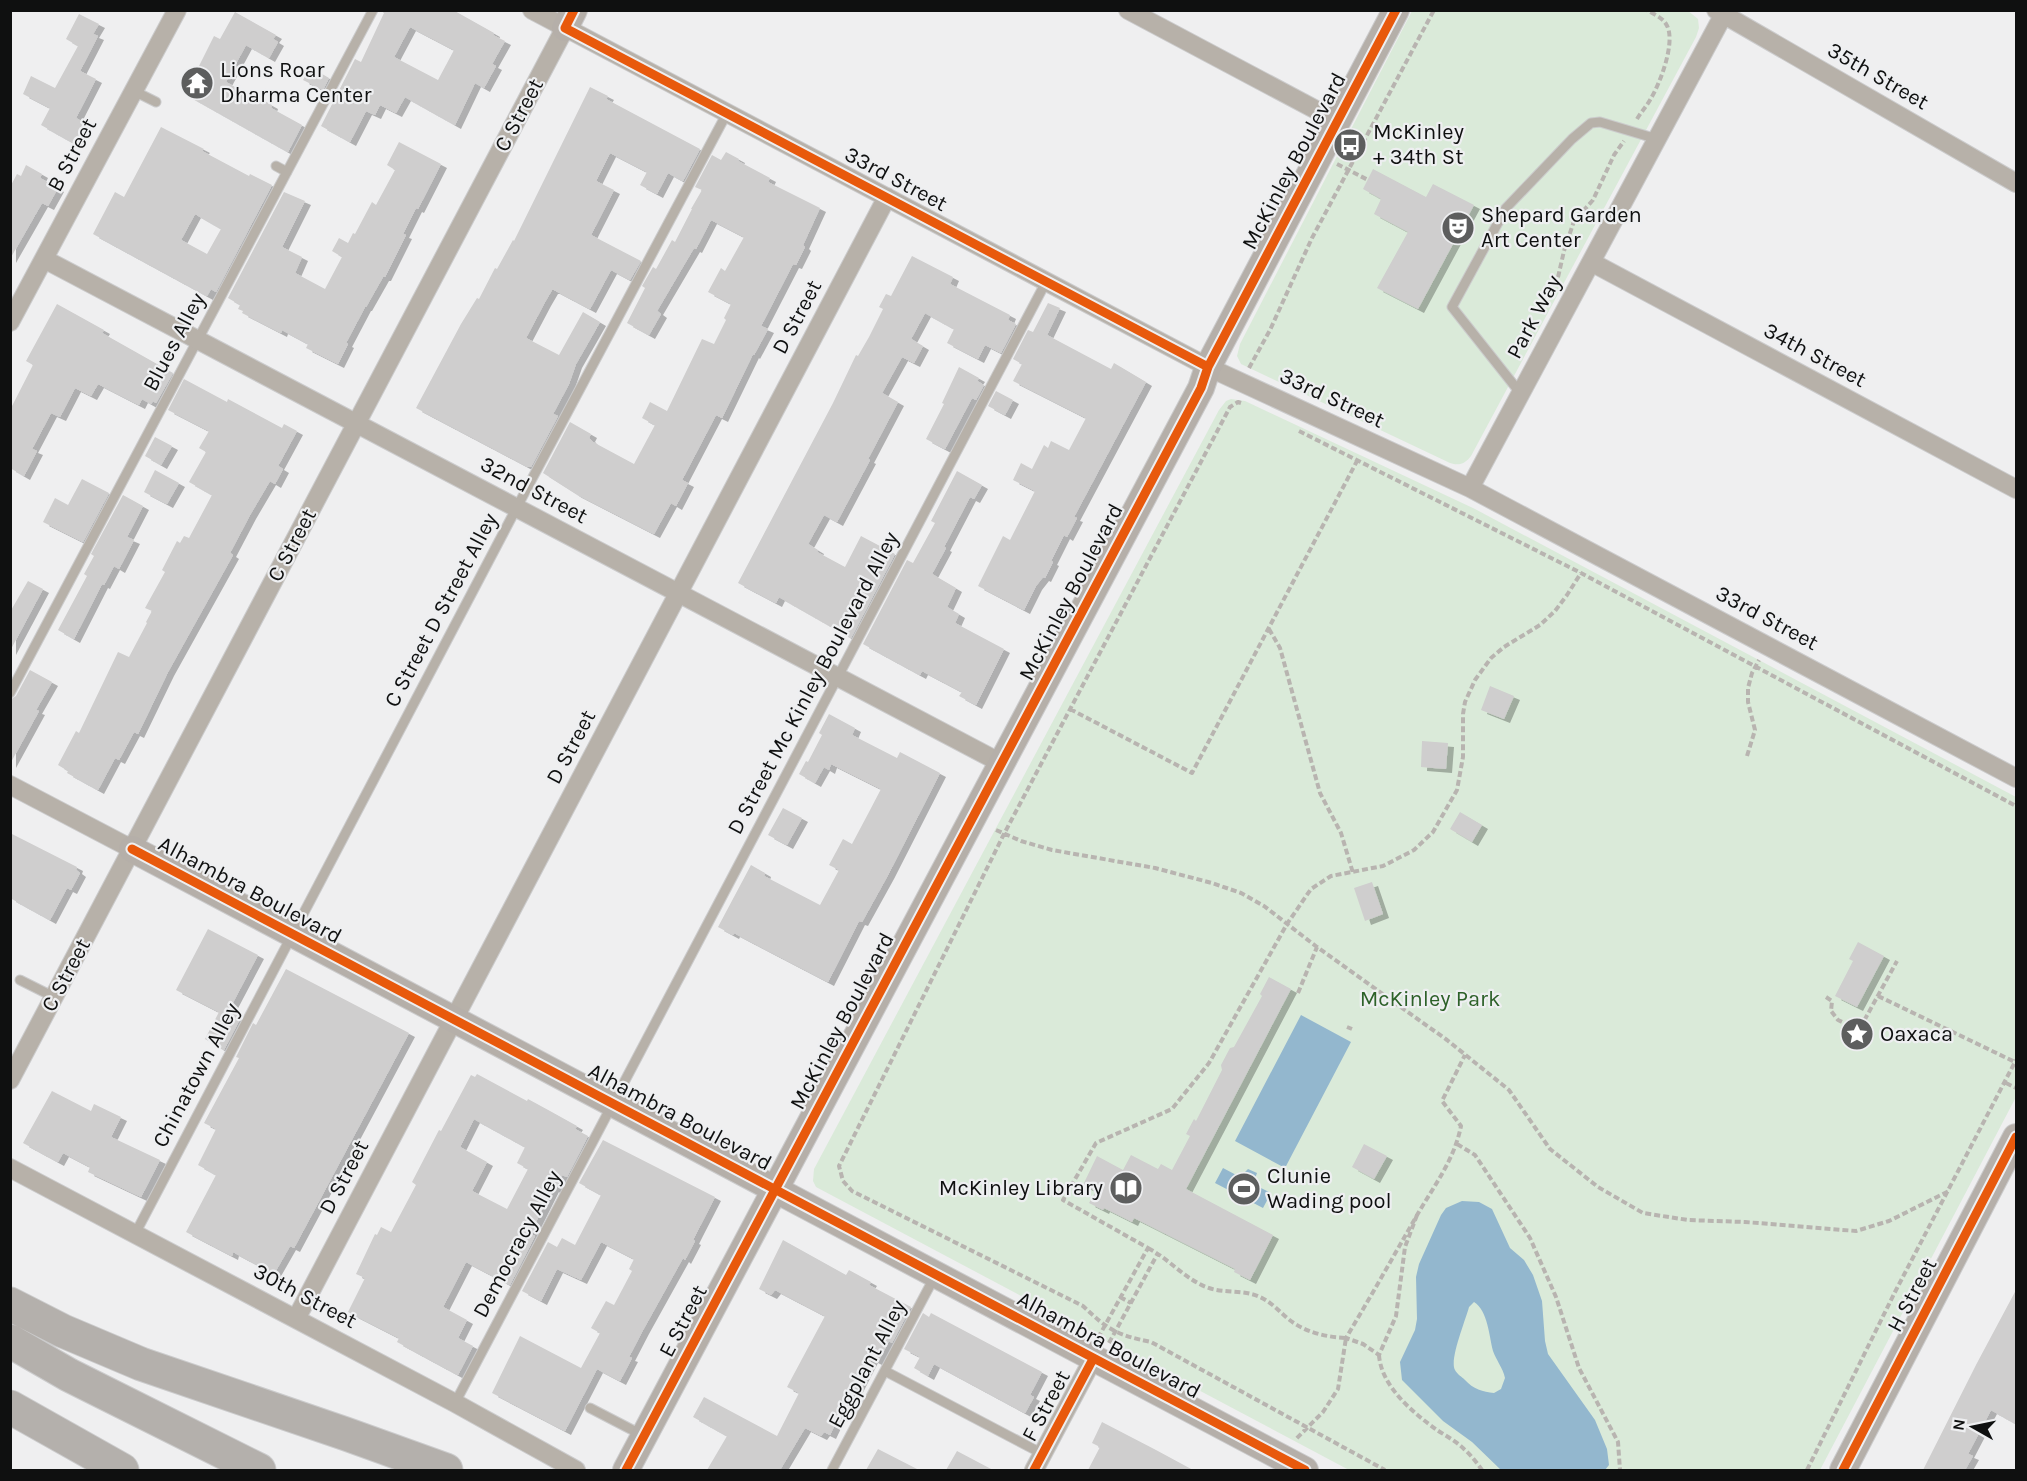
<svg xmlns="http://www.w3.org/2000/svg" width="2027" height="1481" font-family="Karla,sans-serif">
	<defs>
		<filter id="shadow"><feDropShadow dx="6" dy="4" stdDeviation="0" flood-color="#0004"/></filter>
	</defs>
	<rect width="100%" height="100%" fill="#efeff0"/>
	<path fill="#daead9" d="M1687,10L1698,19L1699,28L1696,37L1471,456C1465,464 1459,466 1450,463L1241,364L1237,356L1240,344L1412,11Z
		M1231,399L1245,401L1475,509L2016,797V1097L1820,1470H1349L816,1187L813,1181L814,1169L1219,410L1226,401Z"/>
	<path fill="#93b7ce" fill-rule="evenodd" d="M1301,1015L1351,1042L1285,1168L1235,1141Z
		M1223,1168L1240,1177L1248,1169L1257,1173L1253,1184L1271,1193L1263,1208L1215,1183Z
		M1462,1201L1479,1202L1492,1209L1510,1248L1524,1260L1533,1275L1542,1301L1545,1341L1548,1354L1595,1420L1607,1449L1609,1465L1605,1470H1501L1472,1442L1443,1421L1402,1380L1400,1362L1415,1330L1417,1319L1416,1277L1419,1264L1441,1215L1446,1208ZM1474,1302C1488,1311 1489,1336 1493,1351C1496,1360 1503,1368 1505,1378L1501,1389L1494,1393C1483,1392 1473,1389 1465,1380C1462,1377 1457,1374 1455,1370C1449,1360 1466,1319 1469,1307Z"/>
	<path fill="#cfcece" fill-rule="evenodd" filter="url(#shadow)" d="M380,10H453L494,33L493,35L505,41L492,64L496,66L484,88L475,83L455,125L405,97L396,113L380,105L375,115L366,111L350,142L321,126L355,59L361,62L384,13ZM410,27L454,50L438,80L394,57Z
		M235,12L276,35L273,39L278,42L269,58L246,45L226,82L253,97L254,95L272,105L271,108L302,125L288,152L185,94L214,36L220,39Z
		M79,14L99,24L93,34L98,36L80,71L96,79L76,118L86,124L75,144L41,125L50,108L23,94L31,76L55,88L78,46L66,39Z
		M310,67L329,78L323,90L303,80Z
		M590,87L608,96L606,99L700,149L683,181L668,173L657,194L640,185L647,172L610,153L596,181L614,190L591,235L641,261L630,280L611,270L590,309L554,290H552L545,302L526,338L559,355L583,312L600,322L576,364L569,384L553,414L558,416L531,467H528L416,408L461,324L477,298L479,299L495,268L497,269L513,240L514,241Z
		M161,127L204,149L202,151L249,176L250,174L272,185L216,292L211,289L207,296L93,234L115,192L124,197ZM195,214L221,229L207,254L181,240Z
		M399,142L441,164L418,209L416,208L403,234L406,235L385,277H383L366,307H365L346,343L348,344L338,364L306,348L308,344L282,330L281,333L242,313L243,311L238,309L240,305L228,298L284,192L305,201L282,247L302,257L295,273L325,289L342,257L332,251L339,238L348,243L353,233L355,234L372,202L376,205L395,170L387,165Z
		M726,152L739,159L738,161L770,178L768,182L820,208L803,245L805,247L796,265L793,264L761,326L768,329L754,355L753,354L722,418L716,415L682,480L688,483L676,506L671,503L654,534L576,494L543,473L570,422L591,434L589,438L593,442L634,464L655,425L642,418L650,402L667,411L702,339L714,344L726,320L724,318L731,304L708,292L721,268L725,271L744,237L711,220L696,249L694,248L657,311L661,314L649,335L627,323L645,288L642,286L653,267L656,269L672,240L675,242L692,209H691L702,190L695,187L712,155L721,160Z
		M26,165L42,174L40,178L58,188L48,206L42,203L10,259V187L17,174L21,176Z
		M1373,169L1426,197L1433,184L1474,205L1418,309L1377,288L1408,232L1374,214L1381,199L1363,189Z
		M912,256L953,277L950,284L1010,315L1008,320L1016,324L1001,353L985,345L978,359L947,343L954,329L925,313L911,339L923,346L914,363L902,357L882,393L898,402L868,459L870,460L837,522L824,515L808,544L818,550L817,552L845,567L861,536L895,554L851,638L779,597L776,603L738,583L833,403L856,355L858,356L869,337L883,309L879,307L886,294L891,296Z
		M1048,303L1060,308L1047,335L1111,369L1114,363L1146,382L1074,517L1077,518L1067,537L1064,535L1051,561L1053,562L1045,578L1043,577L1036,586L1024,610L978,586L1003,536L1010,540L1035,491L1013,480L1021,463L1032,469L1044,445L1048,448L1051,441L1069,450L1086,418L1013,381L1022,364L1013,359L1028,330L1033,332Z
		M57,304L104,330L102,333L173,373L156,403L153,401L151,404L142,399L139,405L98,384L91,396L75,388L60,417L51,413L32,449L37,451L24,476L10,468V410L33,365L26,361Z
		M959,367L979,378L977,381L984,385L976,400L972,398L945,449L926,439L944,404L942,403Z
		M184,379L227,402L228,399L282,428L284,424L297,431L278,466L283,469L275,484L270,481L250,515L230,553L233,555L168,672L138,734L134,732L119,760L115,758L98,790L67,773L68,771L58,765L76,731L79,733L118,652L129,657L147,623L146,622L152,611L145,608L165,572L162,570L177,541L180,543L184,536L189,538L212,495L189,482L206,452L199,448L209,431L168,410Z
		M996,391L1013,400L1005,415L988,406Z
		M155,437L172,446L161,465L145,456Z
		M155,470L179,483L167,504L144,492Z
		M957,471L982,485L974,499L970,497L944,547L946,548L932,574L956,588L947,607L959,614L955,623L1004,649L976,705L959,696L962,692L922,671L920,675L863,644L907,560L913,563L935,523L931,521Z
		M82,479L109,493L83,542L43,522L55,498L68,505Z
		M123,495L143,506L127,537L134,540L119,569L114,566L104,585L102,584L74,639L58,630L87,576L84,574L94,556L91,554Z
		M28,581L43,589L10,651V612Z
		M30,670L52,682L36,710L39,711L10,764V700L16,696Z
		M1490,686L1514,696L1504,719L1481,710Z
		M829,714L855,728L852,735L897,758L900,752L940,773L888,875L862,922L859,921L828,982L734,933L733,935L718,927L751,865L765,873L764,876L820,905L839,870L829,865L843,839L852,844L869,812L881,789L831,764L829,770L824,767L815,783L799,774L806,761L808,762L822,735L819,733Z
		M1422,741L1448,743L1446,769L1421,767Z
		M783,808L802,818L787,845L768,835Z
		M1460,812L1482,825L1472,842L1450,829Z
		M10,833L77,867L76,870L80,873L71,890L67,888L50,920L10,898Z
		M1372,882L1383,914L1365,921L1354,888Z
		M208,929L258,955L229,1010L241,1017L224,1050L205,1039L219,1012L176,990Z
		M1858,942L1884,956L1857,1007L1835,996L1853,961L1849,959Z
		M286,969L409,1033L294,1248L290,1246L274,1274L233,1252L232,1256L186,1232L216,1175L198,1165L216,1129L204,1123L239,1058L236,1057L253,1023L256,1025Z
		M1269,977L1291,989L1186,1189L1273,1235L1250,1280L1234,1272L1235,1269L1134,1218L1132,1222L1104,1208L1103,1210L1089,1203L1096,1191L1083,1185L1097,1156L1123,1170L1131,1155L1158,1169L1161,1164L1172,1170L1190,1136L1186,1134L1194,1119L1196,1121L1222,1070L1221,1065L1230,1048L1234,1047L1262,996L1260,994Z
		M477,1074L527,1101L528,1099L550,1111L577,1126L575,1129L588,1136L567,1177L562,1175L555,1190L553,1188L535,1224H536L531,1234L535,1236L510,1285L466,1262L443,1307L467,1320L458,1338L473,1346L458,1375L397,1342L399,1338L348,1312L365,1278L356,1274L375,1234L377,1235L381,1227L391,1232L416,1185L412,1182L439,1130L441,1131L471,1075L475,1077ZM474,1119L525,1147L517,1163L528,1169L507,1209L472,1191L487,1162L460,1147Z
		M52,1091L91,1111L94,1104L121,1117L111,1137L160,1160L141,1197L88,1172L90,1167L63,1153L58,1162L23,1143Z
		M603,1140L715,1197L697,1232L693,1240L695,1241L685,1260L683,1258L643,1330L629,1357L632,1358L620,1381L597,1369L565,1431L492,1393L520,1336L581,1368L600,1333L591,1328L606,1301L614,1305L632,1271L629,1269L634,1259L601,1242L581,1280L557,1269L541,1301L522,1291L548,1242L557,1247L562,1238L575,1245L601,1195L579,1183Z
		M1364,1144L1387,1156L1374,1179L1352,1167Z
		M783,1240L846,1275L849,1270L871,1282L869,1285L911,1307L892,1343L889,1341L878,1362L872,1359L842,1418L839,1416L830,1435L824,1432L821,1436L805,1428L780,1470H707L727,1436L693,1417L704,1397L777,1436L799,1393L787,1387L825,1316L775,1290L771,1295L759,1289Z
		M2016,1290V1424L1991,1410L1968,1454L1973,1456L1965,1470H1923L1977,1363Z
		M923,1313L929,1317L931,1313L1042,1372L1030,1395L1034,1397L1025,1413L934,1364L928,1376L914,1368L920,1357L904,1349Z
		M1102,1422L1156,1450L1193,1470H1088L1100,1447L1092,1443Z
		M878,1449L919,1470H866Z
		M957,1451L993,1470H946Z"/>
	<g fill="none" stroke-linecap="round" stroke-linejoin="round">
		<defs>
			<path id="lane" d="M134,91L156,102
				M276,166L287,172
				M1521,394L1452,307L1506,208L1572,139L1591,123L1600,122L1657,139
				M10,693L373,10
				M20,980L54,997
				M135,1234L517,507L727,113
				M885,1371L1043,1454
				M455,1403L1047,280
				M590,1408L644,1436
				M832,1470L935,1276"/>
			<path id="street" d="M532,10L1208,367L1470,488L2016,778
				M1128,10L1337,121
				M1716,10L2016,183
				M44,259L1001,763
				M1591,262L2016,489
				M10,322L177,10
				M1470,488L1726,10
				M10,785L132,849
				M10,1080L565,28
				M10,1168L455,1403L576,1470
				M296,1319L887,197
				M1034,1470L1093,1359"/>
			<path id="secondary" d="M565,28L574,10
				M132,849L1305,1470
				M626,1470L1201,388L1208,367L1396,10
				M1843,1470L2016,1137"/>
			<path id="highway" d="M10,1304L63,1331L141,1364L346,1434L446,1470
				M10,1341L69,1375L259,1470
				M10,1407L122,1470"/>
		</defs>
		<use href="#lane" stroke="#cbcbcc" stroke-width="11"/>
		<use href="#street" stroke="#cbcbcc" stroke-width="20"/>
		<use href="#secondary" stroke="#cbcbcc" stroke-width="28"/>
		<use href="#highway" stroke="#cbcbcc" stroke-width="35"/>
		<path stroke="#b8b4b0" stroke-width="4" stroke-dasharray="6 3" stroke-linecap="butt" d="M1637,119C1641,112 1646,107 1650,100C1660,84 1677,40 1666,24C1662,17 1653,14 1647,10
			M1337,164L1368,180
			M1556,286L1564,251L1574,221L1593,200L1614,155L1624,141
			M1249,368L1270,330L1312,238L1434,10
			M1241,403L1238,402L1230,407L1004,834L839,1166L843,1181L852,1191L1083,1306C1108,1330 1117,1335 1151,1342L1385,1470
			M1299,431L1581,573L2016,806
			M1269,629L1280,648L1320,793L1341,833L1353,873
			M1070,709L1192,773L1357,461
			M1747,756L1755,730L1748,702V688L1752,673L1759,660
			M996,830L1021,841L1052,850L1155,868L1212,883L1241,893L1264,906L1317,947L1447,1040L1509,1090L1550,1149L1598,1187L1643,1213L1688,1220L1745,1222L1856,1231L1889,1221L1949,1191
			M1298,993L1317,947
			M1878,996L2015,1062
			M1826,997L1832,1001L1831,1011L1838,1020L1859,1030L1897,961
			M1347,1027L1352,1029
			M2006,1083L2016,1088
			M1457,1144L1475,1155L1530,1238L1556,1297L1579,1368L1618,1442L1620,1470
			M1417,1215L1405,1247L1396,1316L1379,1355L1363,1344L1346,1338C1370,1298 1393,1257 1416,1217C1433,1187 1454,1161 1461,1126L1442,1101L1465,1055
			M1148,1248C1169,1259 1184,1278 1206,1287C1223,1294 1243,1289 1260,1297C1271,1302 1278,1310 1286,1317C1303,1332 1325,1337 1346,1338L1338,1389L1323,1412L1295,1440
			M1120,1297L1131,1303
			M1098,1338L1148,1248L1063,1200L1096,1143L1172,1109L1209,1063L1287,924L1311,889L1331,876L1383,866L1414,850L1433,832L1457,790L1463,757V714L1465,702L1475,680L1491,658L1504,647L1540,625L1555,611L1567,595L1581,573
			M1109,1343L1158,1253
			M1379,1355C1381,1386 1413,1413 1437,1430C1446,1436 1456,1441 1464,1449C1471,1455 1477,1463 1482,1470
			M1807,1470L1895,1292L2016,1060"/>
		<use href="#lane" stroke="#b7b1a9" stroke-width="9"/>
		<use href="#street" stroke="#b7b1a9" stroke-width="18"/>
		<use href="#secondary" stroke="#b5afa9" stroke-width="26"/>
		<use href="#highway" stroke="#b4b0ac" stroke-width="33"/>
		<defs>
			<path id="cycleway" d="M574,10L565,28L1208,367
				M132,849L1305,1470
				M626,1470L1201,388L1208,367L1396,10
				M1034,1470L1093,1359
				M1843,1470L2016,1137"/>
		</defs>
		<use href="#cycleway" stroke="#eeeff1" stroke-width="13"/>
		<use href="#cycleway" stroke="#e8590c" stroke-width="9"/>
	</g>
	<defs>
		<symbol id="temple-disc" viewBox="-11 -11 22 22"><circle r="9.5" fill="#5d5e5e" stroke="#eeeff1"/><path d="M0-6L5-2H3V0L6.5 2.5H4V6H1.5V3h-3V6H-4V2.5H-6.5L-3 0V-2H-5Z" fill="#fff"/></symbol>
		<symbol id="bus-disc" viewBox="-11 -11 22 22"><circle r="9.5" fill="#5d5e5e" stroke="#eeeff1"/><path d="M-5-6H5V4H4V6H2V4H-2V6H-4V4H-5ZM-3.5-4V0h7V-4ZM-3.5 1.2v1.5H-2V1.2ZM2 1.2v1.5H3.5V1.2Z" fill="#fff"/></symbol>
		<symbol id="theatre-disc" viewBox="-11 -11 22 22"><circle r="9.5" fill="#5d5e5e" stroke="#eeeff1"/><path d="M-5-5.5Q0-4 5-5.5V0Q5 5 0 6Q-5 5-5 0ZM-3.3-2.5H-1v1.5H-3.3ZM1-2.5H3.3v1.5H1ZM-2.8 1Q0 5.5 2.8 1Z" fill="#fff"/></symbol>
		<symbol id="sight-disc" viewBox="-11 -11 22 22"><circle r="9.5" fill="#5d5e5e" stroke="#eeeff1"/><path d="M0-6L1.8-2.2L6-1.7L2.9 1.2L3.7 5.4L0 3.3L-3.7 5.4L-2.9 1.2L-6-1.7L-1.8-2.2Z" fill="#fff"/></symbol>
		<symbol id="library-disc" viewBox="-11 -11 22 22"><circle r="9.5" fill="#5d5e5e" stroke="#eeeff1"/><path d="M-6-4Q-3-5.5-.7-3.5V5Q-3 3-6 4ZM6-4Q3-5.5 .7-3.5V5Q3 3 6 4Z" fill="#fff"/></symbol>
		<symbol id="stadium-disc" viewBox="-11 -11 22 22"><circle r="9.5" fill="#5d5e5e" stroke="#eeeff1"/><path d="M0-5a6.5 5 0 1 0 0 10a6.5 5 0 1 0 0-10ZM-3.5-1.8h7v3.6h-7Z" fill="#fff"/></symbol>
	</defs>
	<g fill-rule="evenodd">
		<use href="#temple-disc" x="178" y="64" width="38" height="38"/>
		<use href="#bus-disc" x="1331" y="126" width="38" height="38"/>
		<use href="#theatre-disc" x="1439" y="209" width="38" height="38"/>
		<use href="#sight-disc" x="1838" y="1015" width="38" height="38"/>
		<use href="#library-disc" x="1107" y="1169" width="38" height="38"/>
		<use href="#stadium-disc" x="1225" y="1170" width="38" height="38"/>
	</g>
	<g text-anchor="middle" dominant-baseline="central" stroke-width="4.5" stroke-linejoin="round" paint-order="stroke">
		<g font-size="22" fill="#0f1010" stroke="#eeeff1" text-anchor="start">
			<text x="220" y="70">Lions Roar<tspan x="220" dy="25">Dharma Center</tspan></text>
			<text x="1373" y="132">McKinley<tspan x="1373" dy="25">+ 34th St</tspan></text>
			<text x="1481" y="215">Shepard Garden<tspan x="1481" dy="25">Art Center</tspan></text>
			<text x="1880" y="1034">Oaxaca</text>
			<text x="1267" y="1176">Clunie<tspan x="1267" dy="25">Wading pool</tspan></text>
			<text x="1103" y="1188" text-anchor="end">McKinley Library</text>
		</g>
		<g font-size="22" fill="#0f1010" stroke="#eeeff1">
			<text transform="translate(1878 76) rotate(30)">35th Street</text>
			<text transform="translate(519 115) rotate(-62)">C Street</text>
			<text transform="translate(72 155) rotate(-62)">B Street</text>
			<text transform="translate(1294 161) rotate(-62)">McKinley Boulevard</text>
			<text transform="translate(896 179) rotate(28)">33rd Street</text>
			<text transform="translate(797 317) rotate(-62)">D Street</text>
			<text transform="translate(1534 317) rotate(-62)">Park Way</text>
			<text transform="translate(174 342) rotate(-62)">Blues Alley</text>
			<text transform="translate(1815 355) rotate(28)">34th Street</text>
			<text transform="translate(1332 398) rotate(25)">33rd Street</text>
			<text transform="translate(534 490) rotate(28)">32nd Street</text>
			<text transform="translate(292 545) rotate(-62)">C Street</text>
			<text transform="translate(1071 592) rotate(-62)">McKinley Boulevard</text>
			<text transform="translate(441 610) rotate(-62)">C Street D Street Alley</text>
			<text transform="translate(1767 618) rotate(28)">33rd Street</text>
			<text transform="translate(813 683) rotate(-62)">D Street Mc Kinley Boulevard Alley</text>
			<text transform="translate(571 747) rotate(-62)">D Street</text>
			<text transform="translate(250 890) rotate(28)">Alhambra Boulevard</text>
			<text transform="translate(66 975) rotate(-62)">C Street</text>
			<text transform="translate(842 1021) rotate(-62)">McKinley Boulevard</text>
			<text transform="translate(196 1075) rotate(-62)">Chinatown Alley</text>
			<text transform="translate(680 1117) rotate(28)">Alhambra Boulevard</text>
			<text transform="translate(344 1177) rotate(-62)">D Street</text>
			<text transform="translate(517 1244) rotate(-62)">Democracy Alley</text>
			<text transform="translate(1912 1295) rotate(-62)">H Street</text>
			<text transform="translate(305 1296) rotate(28)">30th Street</text>
			<text transform="translate(683 1321) rotate(-62)">E Street</text>
			<text transform="translate(1109 1345) rotate(28)">Alhambra Boulevard</text>
			<text transform="translate(867 1364) rotate(-62)">Eggplant Alley</text>
			<text transform="translate(1046 1406) rotate(-62)">F Street</text>
		</g>
		<g font-size="22" fill="#2d6129" stroke="#eeeff1">
			<text x="1430" y="999">McKinley Park</text>
		</g>
	</g>
	<rect width="2027" height="1481" fill="none" stroke="#0f1010" stroke-width="24"/>
	<g transform="translate(1973 1427) rotate(279)" stroke="#eeeff1" stroke-width="4.5" paint-order="stroke">
	<path d="M0-4.5L10 22L0 15L-10 22Z" fill="#0f1010"/>
	<text y="-9" font-size="16" font-weight="bold" text-anchor="middle" fill="#0f1010">N</text>
	</g>
</svg>
